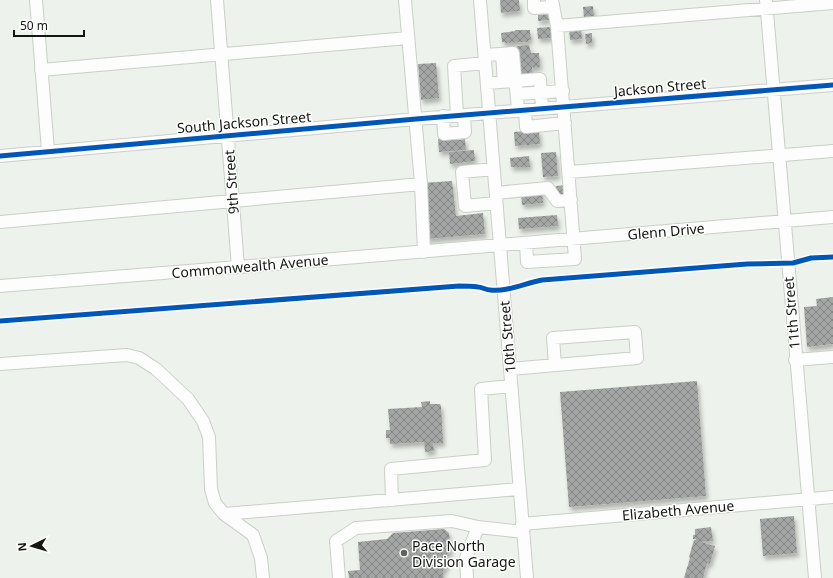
<svg xmlns="http://www.w3.org/2000/svg" width="833" height="578" font-family="'Noto Sans',sans-serif">
	<defs>
		<pattern id="building-cross-hatch" width="8" height="8" patternUnits="userSpaceOnUse"><rect width="8" height="8" fill="#a4a6a6"/><path d="M0 0l8 8M0 8l8-8" fill="none" stroke="#848686"/></pattern>
		<filter id="shadow"><feDropShadow dx="2" dy="4" stdDeviation="2" flood-color="#0004"/></filter>
	</defs>
	<rect width="100%" height="100%" fill="#eef2ec"/>
	<path fill="url(#building-cross-hatch)" filter="url(#shadow)" d="M500,0H519L520,11L501,13Z
		M593,6L594,17L584,18L583,7Z
		M549,14L550,20L538,21V15Z
		M551,27L552,38L538,39L537,28Z
		M581,28L582,39L570,40L569,29Z
		M515,30H530L531,40H528V42L505,43V42H502L501,33L515,31Z
		M592,33V43L586,44L585,34Z
		M529,45L531,53H539L540,67H532L533,77L518,78L517,46Z
		M436,63L439,98L421,100L418,64Z
		M539,130L540,144L515,146L514,132Z
		M455,138L458,140L465,139L466,150L439,152L438,139Z
		M474,150L475,161L450,164L449,152Z
		M556,152L558,176L543,177L541,153Z
		M529,156L530,167H511L510,158Z
		M452,181L456,216L483,213L485,234L427,239L422,183Z
		M567,185L568,197L557,198L556,186Z
		M542,190L543,203L522,205L521,192Z
		M557,215L558,226L519,229L518,218Z
		M833,297V344L807,347L804,307L817,306L816,299Z
		M697,381L706,496L569,507L560,392Z
		M430,401V404H440L441,406L443,440V443H433L434,451L425,452L424,442L390,444V438H386V430H390L388,409L422,407L421,402Z
		M794,516L797,553L763,556L760,519Z
		M711,527L713,541L701,542L715,546L710,564L707,563L703,578H684L690,558L689,557L694,540H696V539H693V535H695V529Z
		M444,529L449,533L451,551L446,556L447,566L443,571V578H349L348,571L360,570L358,542L387,539L393,533Z"/>
	<g fill="none" stroke-linecap="round" stroke-linejoin="round">
		<defs>
			<path id="minor" d="M36,0L48,151
				M217,0L238,267
				M405,0L421,184L424,252
				M480,0L527,578
				M534,0V8L553,7
				M766,0L815,578
				M557,26L833,3
				M502,54L504,82
				M485,55L513,53L518,110
				M41,70L408,38
				M487,83L540,79L542,108
				M517,94L563,91
				M525,110L526,127L565,123
				M457,115L454,66L485,63
				M443,116L444,134L465,132L464,115
				M0,156L416,119L833,85
				M494,169L462,172L465,206L496,203
				M569,172L833,151
				M496,193L548,188L557,201L571,200
				M0,222L421,184
				M526,243L527,262L575,259L557,26L552,0
				M0,286L238,267L833,217
				M795,360L833,357
				M0,364L127,355L139,358L156,369L188,399L203,421L209,437L211,489L215,503L224,514L253,535L261,558L263,578
				M510,369L637,358L635,332L553,338L555,365
				M392,500L391,469L485,460L481,389L511,386
				M224,514L519,489
				M522,524L833,497
				M339,578L336,541L356,528L452,521L478,527L523,532
				M467,578L466,558L478,527"/>
		</defs>
		<use href="#minor" stroke="#cbcec9" stroke-width="14"/>
		<use href="#minor" stroke="#fcfdfc" stroke-width="12"/>
		<defs>
			<path id="cycleway" d="M0,156L416,119L833,85
				M0,321L459,286C465,286 471,286 478,287C482,287 486,290 490,290C508,292 525,283 542,280L747,264L793,263L811,258L833,257"/>
		</defs>
		<use href="#cycleway" stroke="#fff" stroke-width="8"/>
		<use href="#cycleway" stroke="#0057b8" stroke-width="5"/>
	</g>
	<circle fill="#60635e" stroke="#fff" stroke-width="1.5" cx="404" cy="553" r="4"/>
	<g text-anchor="middle" dominant-baseline="central" stroke-width="3" stroke-linejoin="round" paint-order="stroke">
		<g font-size="14" fill="#131611" stroke="#fff">
			<text transform="translate(660 87) rotate(-5)">Jackson Street</text>
			<text transform="translate(244 122) rotate(-5)">South Jackson Street</text>
			<text transform="translate(231 182) rotate(-94)">9th Street</text>
			<text transform="translate(666 231) rotate(-5)">Glenn Drive</text>
			<text transform="translate(250 266) rotate(-5)">Commonwealth Avenue</text>
			<text transform="translate(791 313) rotate(-95)">11th Street</text>
			<text transform="translate(507 337) rotate(-95)">10th Street</text>
			<text transform="translate(678 510) rotate(-5)">Elizabeth Avenue</text>
		</g>
		<g font-size="14" fill="#131611" stroke="#fff" text-anchor="start">
			<text x="412" y="545">Pace North<tspan x="412" dy="16">Division Garage</tspan></text>
		</g>
	</g>
	<g transform="translate(32 546) rotate(265)" stroke="#ffffff" stroke-width="3" paint-order="stroke">
	<path d="M0-3L7 15L0 10L-7 15Z" fill="#131611"/>
	<text y="-6" font-size="11" font-weight="bold" text-anchor="middle" fill="#131611">N</text>
	</g>
	<path d="M14 30v6h70v-6" fill="none" stroke="#131611" stroke-width="2"/>
	<text x="20" y="30" font-size="12" fill="#131611" stroke="#ffffff" stroke-width="3" paint-order="stroke">50 m</text>
</svg>
